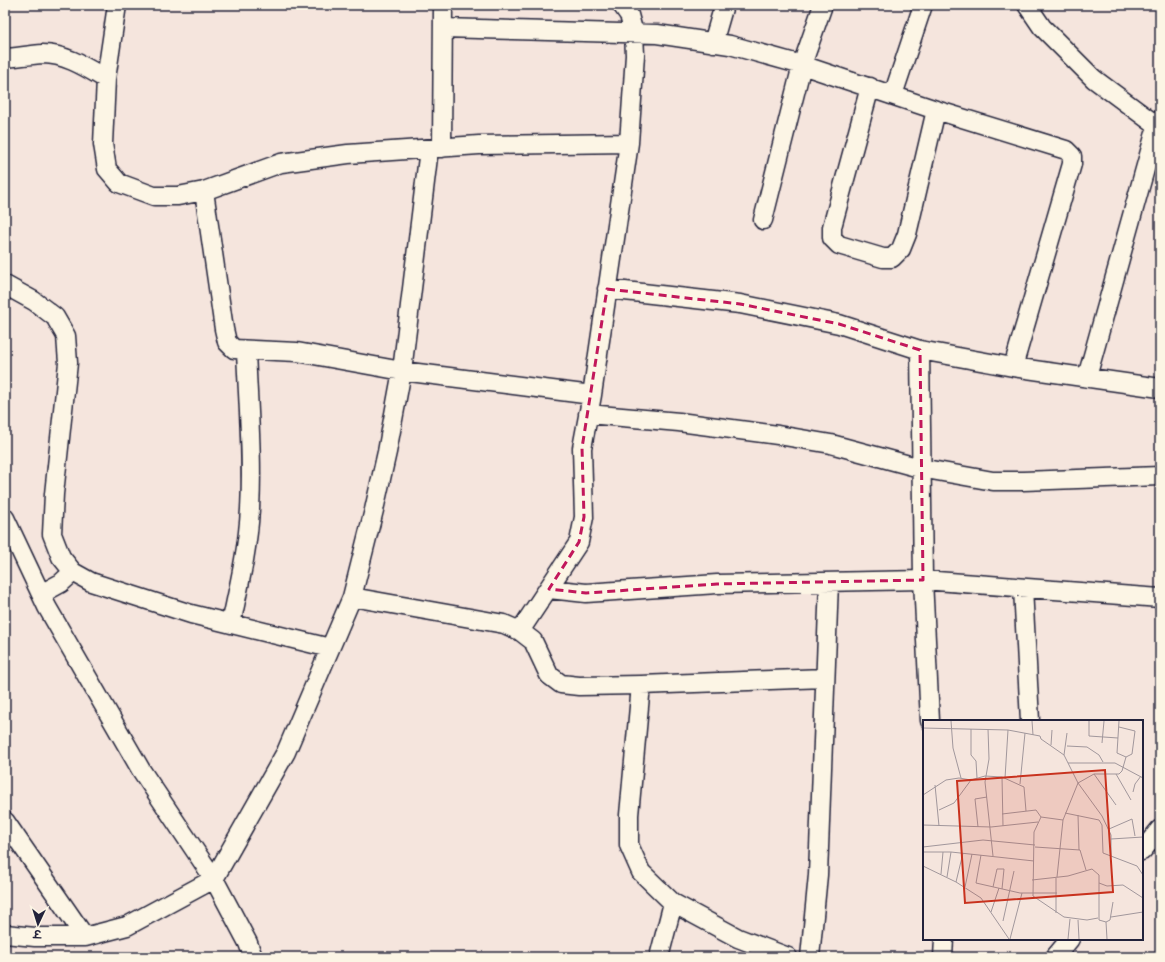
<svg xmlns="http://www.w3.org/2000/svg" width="1165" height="962" font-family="Mali,'Playpen Sans Deva',sans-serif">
	<rect width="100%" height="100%" fill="#f5e5dd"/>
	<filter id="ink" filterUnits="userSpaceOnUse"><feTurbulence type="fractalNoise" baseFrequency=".025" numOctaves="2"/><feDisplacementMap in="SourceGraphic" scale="8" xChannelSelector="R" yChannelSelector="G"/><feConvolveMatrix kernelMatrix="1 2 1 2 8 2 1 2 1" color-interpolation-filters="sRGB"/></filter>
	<g filter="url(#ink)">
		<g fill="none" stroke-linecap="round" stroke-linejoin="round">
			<defs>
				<path id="street" d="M117,5L106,79L103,144L107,169L119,183L154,196H178L204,191L281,163L348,154L479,145L629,143
					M1027,5L1042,27L1094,79L1160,128
					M443,28L657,34L730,45L802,65L936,110L1066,150L1072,156V164L1013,367
					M713,43L724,5
					M5,58C17,57 30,55 43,54C66,54 87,68 106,79
					M870,87L832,227V238L839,245L883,258H892L901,249L907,234L936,110
					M893,95L923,5
					M442,148L443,5
					M204,191L224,329L227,342L234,349L297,352L402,371L592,395
					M763,220L802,65L823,5
					M5,285L34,301L55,317L66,336L68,363L54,494L52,534L61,557L73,572L91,582L191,614L330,648
					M607,289L740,304L839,324L920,350L1013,367L1160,388
					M920,350L923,580L930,721
					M1087,377L1157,126
					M588,414L679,422L778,435L831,444L920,468L993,481H1023L1160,476
					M5,518L47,607L141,770L214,879L248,943L253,957
					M1023,588L1030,721
					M549,589L586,593L717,584L923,580L1160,598
					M41,594L61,583L73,572
					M352,597L504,624L520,631L533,641L549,675L561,684L579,686L641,685L825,678
					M231,624C239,586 248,548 250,509C253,457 248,403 246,351
					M520,631L579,542L584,517L582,448L592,395L629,143L635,55L634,34L629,15L622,5
					M641,685L629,815V845L641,872L673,903L738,938L788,957
					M5,821L85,937
					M1142,851L1160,829
					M5,934L35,937H85L127,926L214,879L286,752L352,597L374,510L387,452L402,371L429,149
					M659,957L673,903
					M810,957L818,875L829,582
					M943,957L944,939
					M1055,957L1070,939"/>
			</defs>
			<use href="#street" stroke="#22223b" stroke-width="21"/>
			<use href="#street" stroke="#fcf5e5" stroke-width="18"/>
		</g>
	</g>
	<path fill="none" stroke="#c2185b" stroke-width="3" stroke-dasharray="8 5" stroke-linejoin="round" d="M607,289L740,304L839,324L920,350L923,580L717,584L586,593L549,589L579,542L584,517L582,448Z"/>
	<g transform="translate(923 720)">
		<rect width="220" height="220" fill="#f5e5dd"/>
		<path fill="none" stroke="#a1979c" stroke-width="1" d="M28,1L30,28L38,58M109,1L110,15M166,1V16L195,18M196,7L212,11L209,34L203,37M0,8L85,10L117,16L118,19L141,35L155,63L179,96L188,115V136M48,9V35L53,41L54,58M65,9L66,39L62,62L70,136M179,23L181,1M128,25L129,10M144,26L164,27L176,35L180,42M141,35L144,13M145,43H192L220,58M171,54L193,85M193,54L208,80M79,57L80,106M82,58L85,10M97,64L102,13M12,65L16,106M210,72L212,64L218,56M0,75L23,60L36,58L48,60L62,56L79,57L101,67L103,91M16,90L31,83L48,60M142,93L176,100L179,105L180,133L214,146L220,155M79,94L113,90L118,97L140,100M155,95L156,130M118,97L111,112L110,176L141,197L164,200L175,198M0,105L68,107L115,102M55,107L52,79L64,77M186,109L209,99L212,116M188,119L220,117M0,127L60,120L112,125M112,127L157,130L163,150M0,132H28L111,141M58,135L53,163L97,173H134M0,146L33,162L58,178L86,219M18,154L20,132M24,157L28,132M134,157L140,100L155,63L171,54H196L199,51L203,37L194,33L196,1M133,158V193M109,160L145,156L169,149L176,155V200L183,202L187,200L190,182M33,162L40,133M176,163L184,166L200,165L220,178M42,167L49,134M70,167L74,149H81L79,169M68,192L76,168M188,197L220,192M155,200L156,219M80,201L91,151M183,202L184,219M87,219L99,173M145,219L147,199"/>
		<path fill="#c8321e" fill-opacity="0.15" stroke="#c8321e" stroke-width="2" d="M182,50L190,172L42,183L34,61Z"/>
		<rect width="220" height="220" fill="none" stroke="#22223b" stroke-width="2"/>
	</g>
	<rect width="1165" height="962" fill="none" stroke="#fcf5e5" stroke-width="20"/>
	<rect x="10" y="10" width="1145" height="942" fill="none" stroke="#22223b" stroke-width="1.5" filter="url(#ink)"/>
	<g transform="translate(38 924) rotate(184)" stroke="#fcf5e5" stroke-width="3" paint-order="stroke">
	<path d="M0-3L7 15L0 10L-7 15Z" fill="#22223b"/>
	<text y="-6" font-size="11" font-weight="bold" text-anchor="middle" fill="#22223b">उ</text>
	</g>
</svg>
